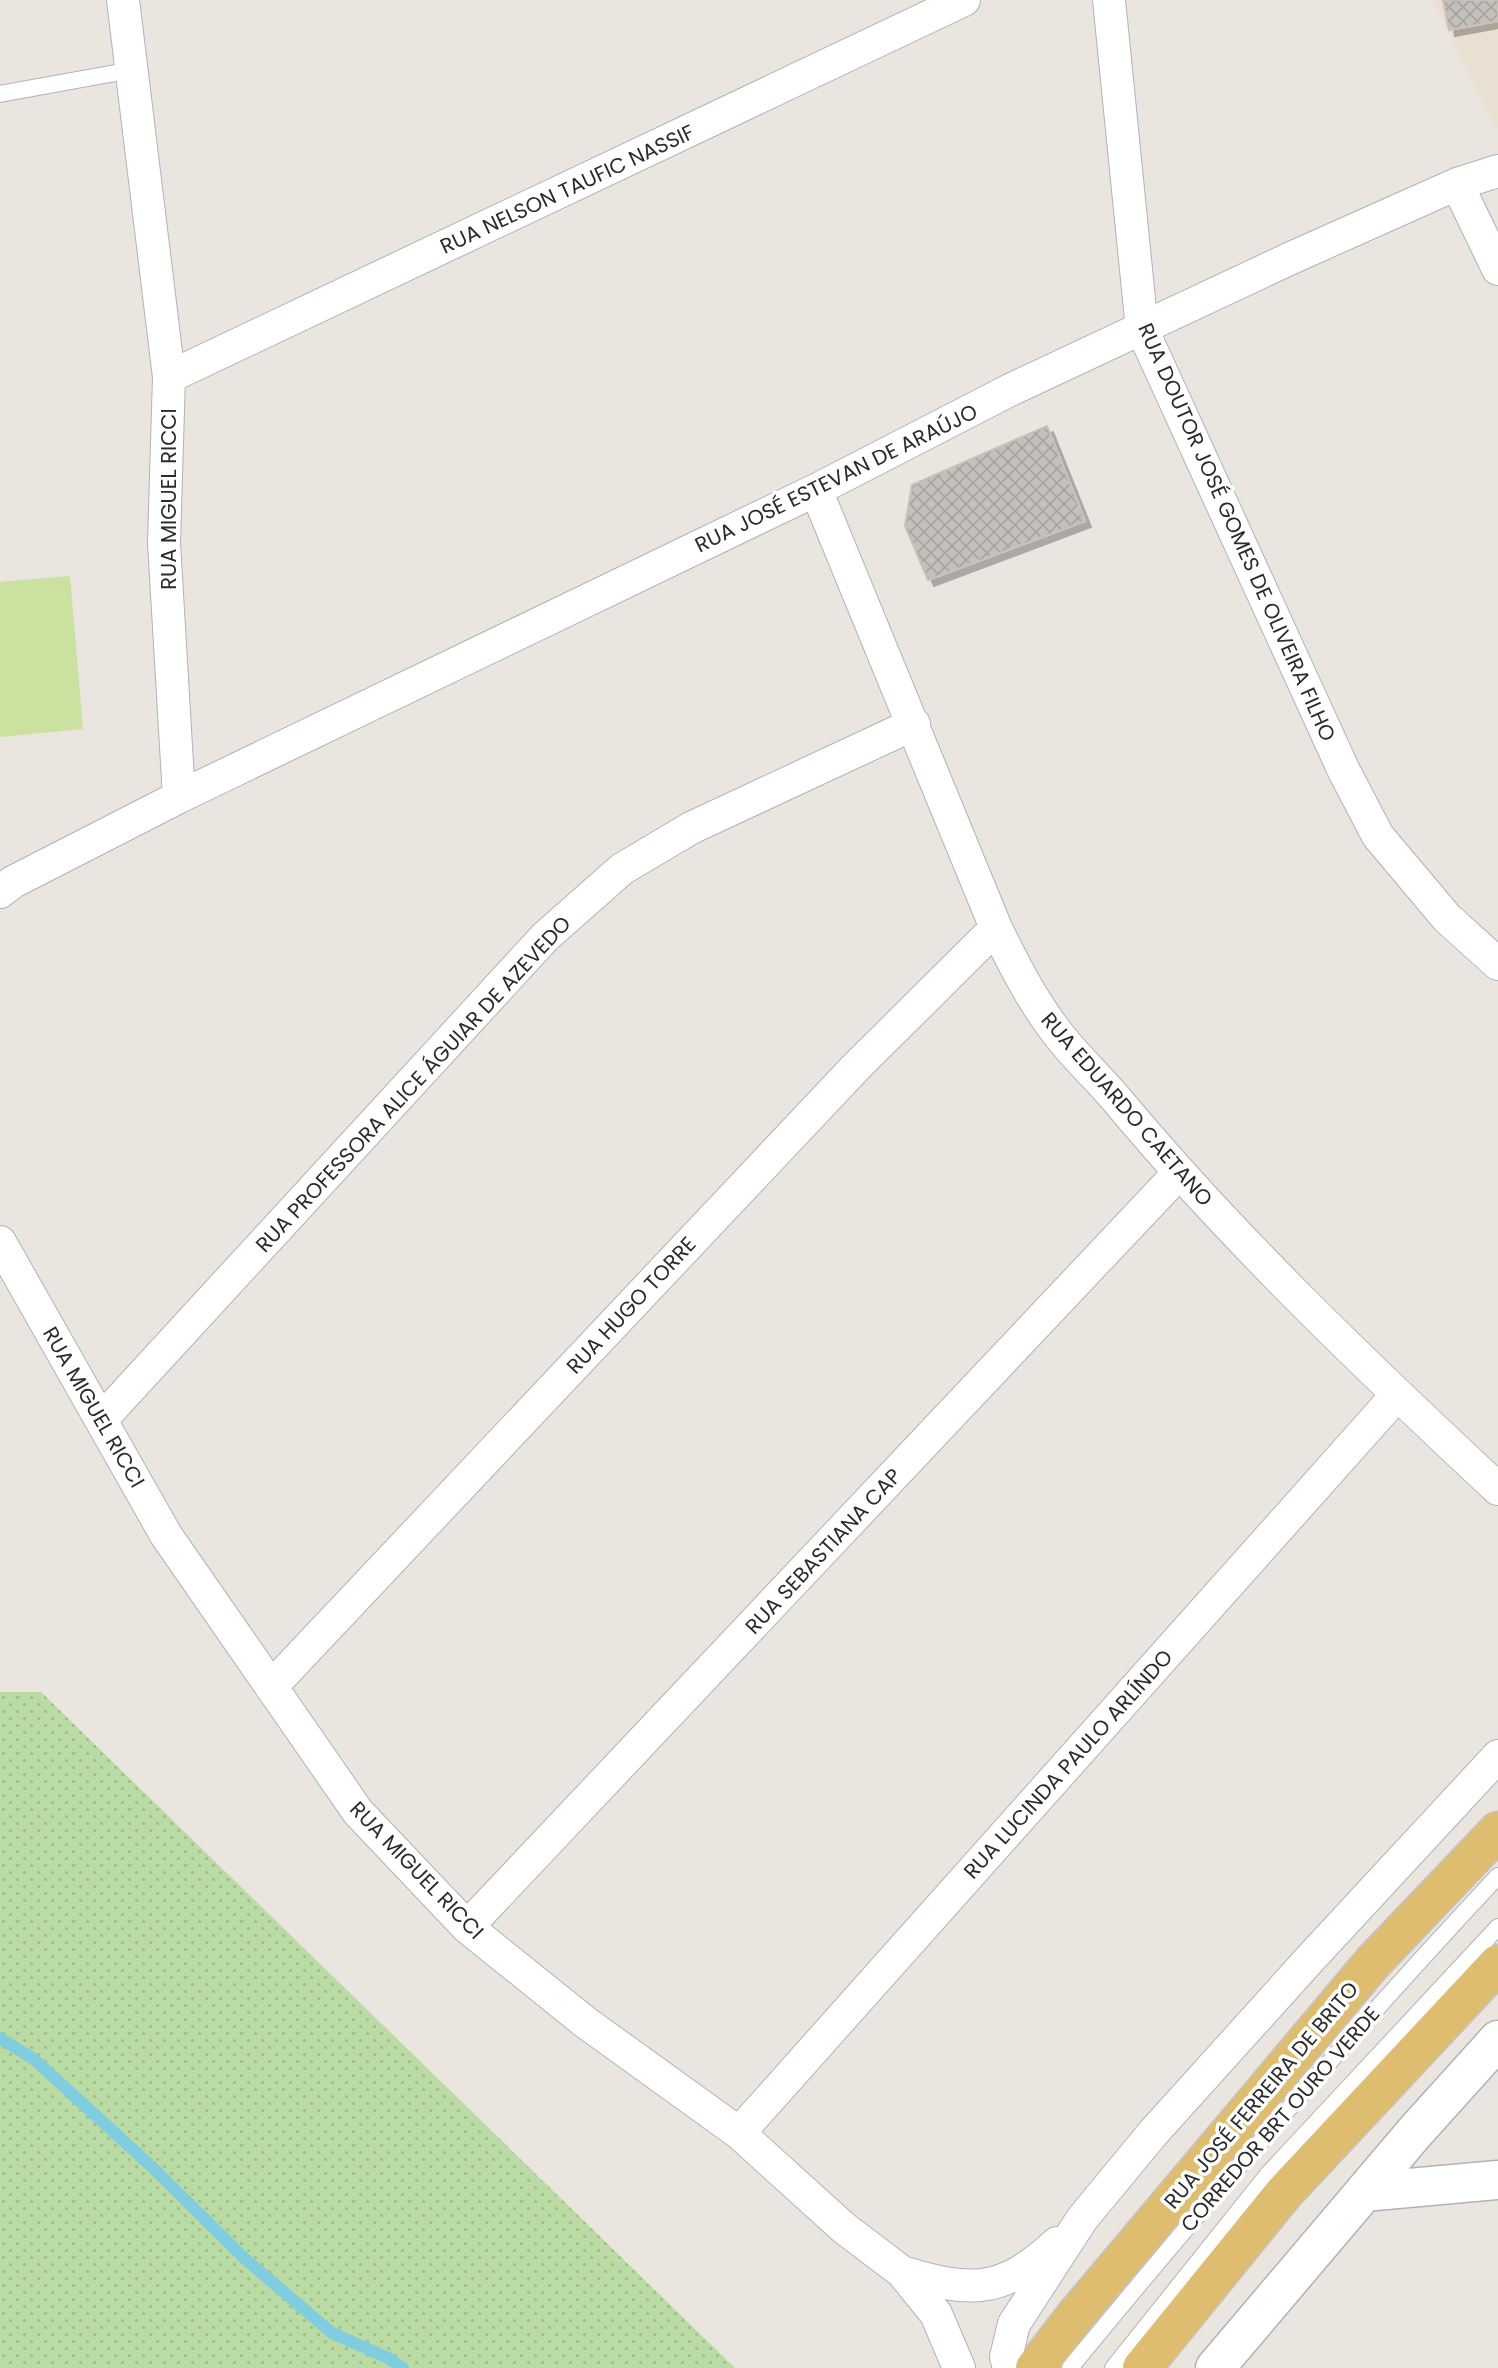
<svg xmlns="http://www.w3.org/2000/svg" width="1498" height="2368" font-family="Poppins,sans-serif">
	<defs>
		<pattern id="green-dots" width="8" height="8" patternUnits="userSpaceOnUse" patternTransform="scale(1.75)"><rect width="8" height="8" fill="#badba3"/><path d="M2 2h.1M6 6h.1" fill="none" stroke="#a0bc8c" stroke-width="1.8" stroke-linecap="round"/></pattern>
		<pattern id="building-cross-hatch" width="8" height="8" patternUnits="userSpaceOnUse" patternTransform="scale(1.75)"><rect width="8" height="8" fill="#c4c0ba"/><path d="M0 0l8 8M0 8l8-8" fill="none" stroke="#a9a5a0"/></pattern>
		<filter id="shadow"><feDropShadow dx="6" dy="6" stdDeviation="0" flood-color="#0004"/></filter>
	</defs>
	<rect width="100%" height="100%" fill="#ebe5df"/>
	<path fill="#eae0d1" d="M1433,0H1498V128H1495Z"/>
	<path fill="url(#green-dots)" d="M0,1692H41L735,2368H0Z"/>
	<path fill="#cae1a0" d="M70,576L83,729L0,737V582Z"/>
	<g fill="none" stroke-linecap="round" stroke-linejoin="round">
		<path stroke="#80cde0" stroke-width="12" d="M0,2038L35,2060L152,2167L244,2258L332,2333L388,2358L403,2368"/>
	</g>
	<path fill="url(#building-cross-hatch)" stroke="#c6c1b9" stroke-width="2" filter="url(#shadow)" d="M1443,0H1498V21L1449,30Z
		M1047,426L1085,521L928,580L905,526L912,485Z"/>
	<g fill="none" stroke-linecap="round" stroke-linejoin="round">
		<defs>
			<path id="lane" d="M0,94L132,70
				M1070,2368C1208,2200 1349,2035 1498,1876
				M1113,2368L1268,2174L1498,1927"/>
			<path id="street" d="M123,0L169,377L164,543L179,797
				M1109,0L1142,329L1344,771L1378,836L1447,918L1498,964
				M1457,184L1498,269
				M169,377L964,0
				M816,490L996,928C1016,969 1037,1010 1067,1045C1083,1064 1101,1081 1117,1100C1233,1239 1365,1365 1498,1489
				M0,892L13,882L179,797L816,490L1010,390L1289,259L1457,184L1498,171
				M0,1242L166,1535L358,1812L467,1927L585,2022L739,2133L844,2228L902,2272L936,2314L959,2368
				M101,1420L545,937L622,869L691,828L914,724
				M271,1687L855,1068L996,928
				M467,1927L1178,1174
				M739,2133L1397,1395
				M902,2272C971,2293 1002,2294 1057,2243
				M1009,2368L1006,2357L1014,2324L1082,2219L1153,2133L1309,1960L1498,1756"/>
			<path id="secondary" d="M1364,2192L1498,2180
				M1215,2368L1415,2132L1498,2040"/>
			<path id="primary" d="M1035,2368L1075,2316L1373,1962L1498,1831
				M1142,2368L1284,2193L1498,1964"/>
		</defs>
		<use href="#lane" stroke="#b0b2ba" stroke-width="18"/>
		<use href="#street" stroke="#b0b2ba" stroke-width="34"/>
		<use href="#secondary" stroke="#b0b2ba" stroke-width="41"/>
		<use href="#primary" stroke="#c4c4c4" stroke-width="41"/>
		<use href="#lane" stroke="#fff" stroke-width="16"/>
		<use href="#street" stroke="#fff" stroke-width="32"/>
		<use href="#secondary" stroke="#fff" stroke-width="38"/>
		<use href="#primary" stroke="#dfbd70" stroke-width="38"/>
	</g>
	<g text-anchor="middle" dominant-baseline="central" stroke-width="7" stroke-linejoin="round" paint-order="stroke">
		<g font-size="21" fill="#2b2b2b" stroke="#fff">
			<text transform="translate(567 189) rotate(-25)">RUA NELSON TAUFIC NASSIF</text>
			<text transform="translate(836 478) rotate(-26)">RUA JOSÉ ESTEVAN DE ARAÚJO</text>
			<text transform="translate(168 499) rotate(-90)">RUA MIGUEL RICCI</text>
			<text transform="translate(1237 532) rotate(66)">RUA DOUTOR JOSÉ GOMES DE OLIVEIRA FILHO</text>
			<text transform="translate(413 1084) rotate(-47)">RUA PROFESSORA ALICE ÁGUIAR DE AZEVEDO</text>
			<text transform="translate(1127 1109) rotate(49)">RUA EDUARDO CAETANO</text>
			<text transform="translate(631 1305) rotate(-47)">RUA HUGO TORRE</text>
			<text transform="translate(94 1407) rotate(60)">RUA MIGUEL RICCI</text>
			<text transform="translate(823 1551) rotate(-47)">RUA SEBASTIANA CAP</text>
			<text transform="translate(1068 1764) rotate(-48)">RUA LUCINDA PAULO ARLÍNDO</text>
			<text transform="translate(417 1870) rotate(46)">RUA MIGUEL RICCI</text>
			<text transform="translate(1261 2095) rotate(-50)">RUA JOSÉ FERREIRA DE BRITO</text>
			<text transform="translate(1280 2119) rotate(-49)">CORREDOR BRT OURO VERDE</text>
		</g>
	</g>
</svg>
